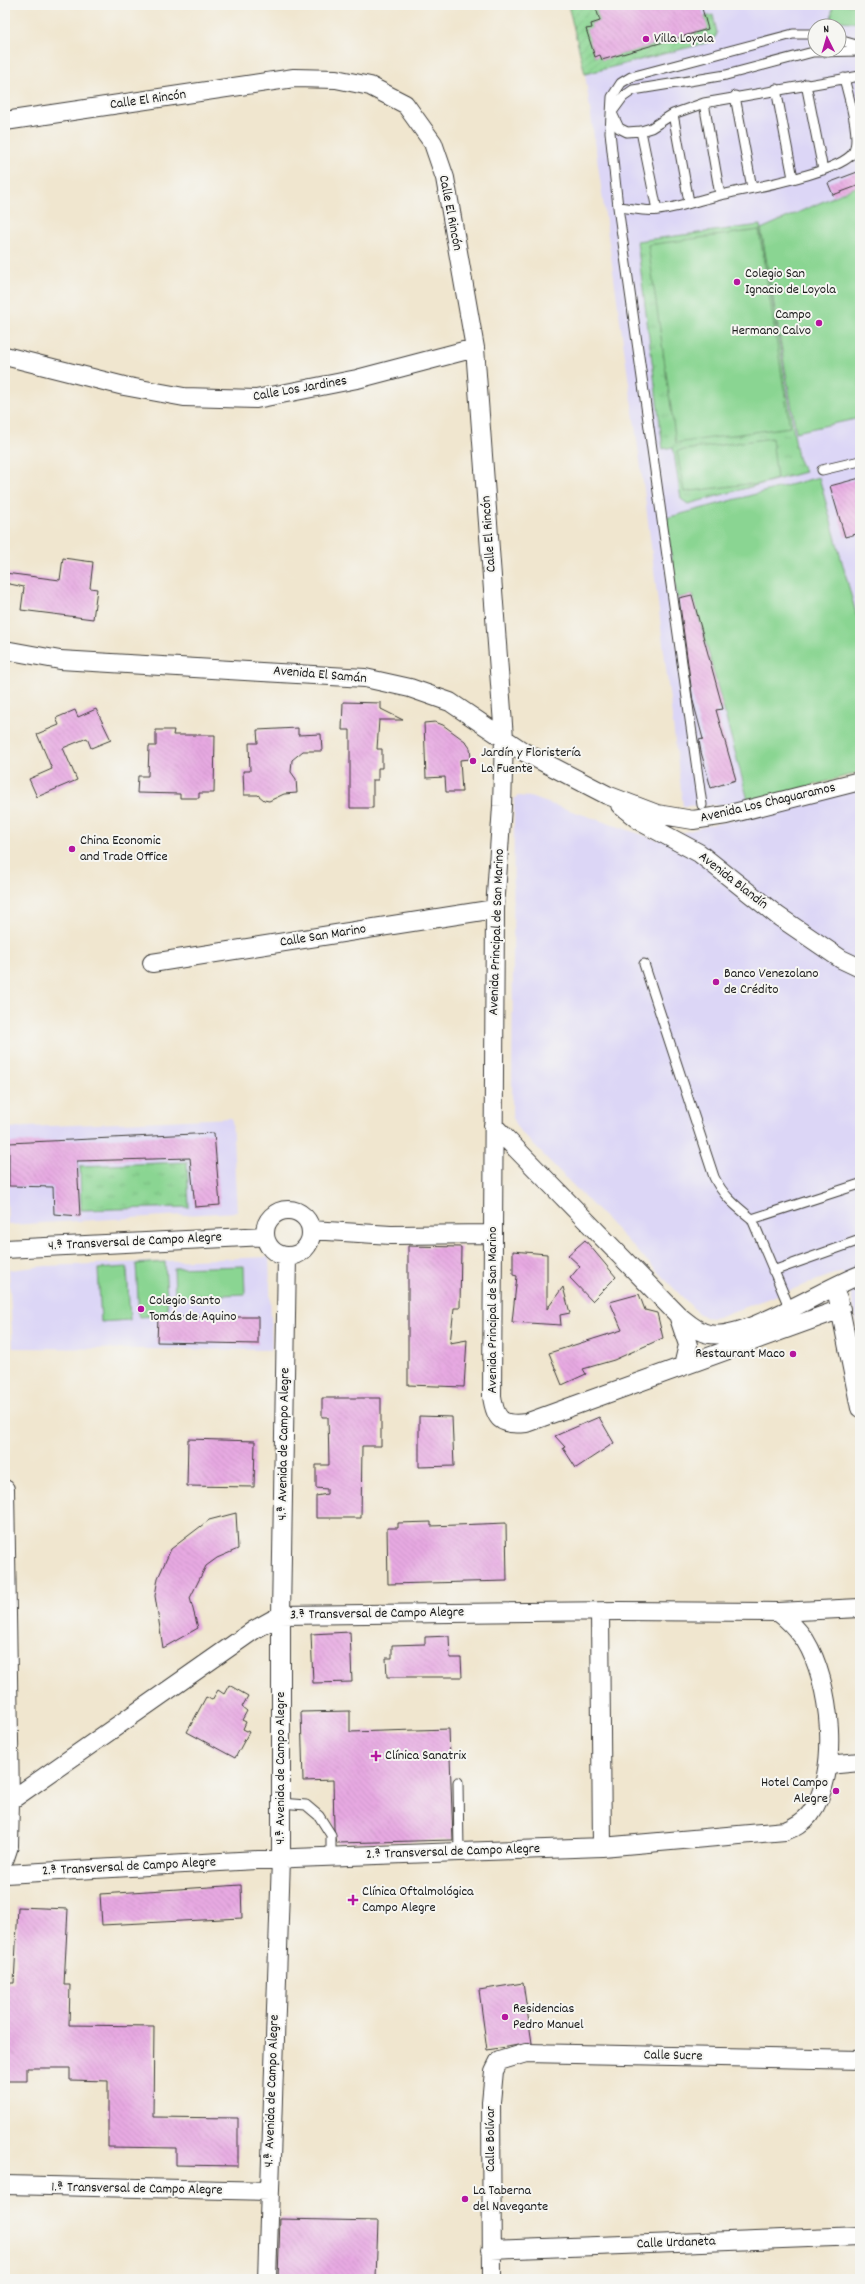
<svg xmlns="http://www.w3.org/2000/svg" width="865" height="2284" font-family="Dekko,sans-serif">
	<defs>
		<pattern id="park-tufts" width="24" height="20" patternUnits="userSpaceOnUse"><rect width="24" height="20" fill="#8ad592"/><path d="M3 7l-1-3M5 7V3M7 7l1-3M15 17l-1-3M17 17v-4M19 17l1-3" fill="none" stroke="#76b67d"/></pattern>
		<pattern id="garden-furrows" width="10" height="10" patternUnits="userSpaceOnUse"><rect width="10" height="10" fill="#8ad592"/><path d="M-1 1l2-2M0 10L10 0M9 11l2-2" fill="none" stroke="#76b67d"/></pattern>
		<pattern id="building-back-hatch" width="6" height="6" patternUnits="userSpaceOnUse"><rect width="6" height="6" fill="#e7a9e2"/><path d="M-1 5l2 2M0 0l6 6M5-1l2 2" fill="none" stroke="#c691c1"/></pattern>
	</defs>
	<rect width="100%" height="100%" fill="#f6f6f2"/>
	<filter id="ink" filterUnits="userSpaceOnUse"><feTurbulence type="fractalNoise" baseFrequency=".025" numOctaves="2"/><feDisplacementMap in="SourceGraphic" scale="8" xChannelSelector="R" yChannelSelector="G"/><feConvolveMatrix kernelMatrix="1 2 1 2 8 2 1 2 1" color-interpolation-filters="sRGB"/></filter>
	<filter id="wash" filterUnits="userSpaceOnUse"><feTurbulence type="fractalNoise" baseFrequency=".012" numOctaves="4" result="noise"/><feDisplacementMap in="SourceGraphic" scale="16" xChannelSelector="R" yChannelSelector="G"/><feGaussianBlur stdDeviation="0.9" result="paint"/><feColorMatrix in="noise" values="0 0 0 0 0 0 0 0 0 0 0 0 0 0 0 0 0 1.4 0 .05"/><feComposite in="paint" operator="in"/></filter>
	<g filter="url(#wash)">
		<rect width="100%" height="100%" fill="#f0e6cf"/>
		<path fill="#dcd6f6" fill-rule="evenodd" d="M568,5H860V772L749,804L683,806L644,489L585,74ZM815,26H839V50H815Z
			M860,788V1337L851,1296L842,1271L726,1314L714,1318L705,1317L698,1313L519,1130L514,1122L512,1113L514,800L517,796L530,797L658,840L706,826Z
			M232,1118L237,1212L8,1225L5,1128Z
			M269,1257L272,1350L13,1348L9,1270L45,1266Z"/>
		<path fill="url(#park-tufts)" stroke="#537857" d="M760,225L798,458L805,472L688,504L681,499L673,447L663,449L637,241Z
			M187,1162L189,1207L81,1210L80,1166Z"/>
		<path fill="url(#garden-furrows)" stroke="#537857" d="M568,5H595L600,21L591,23L592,28L587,30L595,57L600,55L602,60L708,29L704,17L713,15L717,33L714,41L585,74Z"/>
		<path fill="#8ad592" stroke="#537857" d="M833,5H860V23L831,20Z
			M860,185V418L796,432L761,229Z
			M759,230L790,427L676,443L648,245Z
			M772,438L777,479L756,485L748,484L684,492L677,451Z
			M819,477L860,628V772L749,804L693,595L677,598L666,518Z
			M165,1262L168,1315L139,1317L136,1264Z
			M244,1266L245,1294L175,1297L174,1268Z
			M127,1267L130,1320L101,1322L98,1269Z"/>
		<g id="blocks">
			<path fill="url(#building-back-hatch)" d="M595,5H701L708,29L602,60L600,55L595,57L586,29L592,28L591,24L600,21Z
				M860,171V185L833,195L828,183Z
				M860,478V533L845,537L830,486Z
				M63,558L93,562L90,588L97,589L93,619L21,610L24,587L5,583V573L60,580Z
				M692,595L723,709L716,710L736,780L711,788L701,752L699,740L703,739L693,701L679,598Z
				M343,702L381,703V709L403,720H379L377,749H382V768H378V780H373V808H350V730H342Z
				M96,709L111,740L91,748L87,738L63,748L77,780L37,797L29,779L52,769L37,734L59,725L56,718L75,710L78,717Z
				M435,722L443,725L465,741L470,748L471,759L460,760L462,792H446L445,777L426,778L424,723Z
				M298,728V735L321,734L322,751H303L292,760L291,772L296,779L297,793L284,794L269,801L264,800L258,795H244L243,771H250L249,743H258L257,730Z
				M156,730H174L173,735H215L214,793H199V798H180V794L137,793L138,776H148L149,746H156Z
				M214,1133L220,1205L195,1207L190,1158L77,1161L80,1216L54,1214L53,1187L9,1186V1143Z
				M585,1240L616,1277L592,1301L570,1278L580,1266L568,1255Z
				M408,1246L461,1247L460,1308H454L450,1343L467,1340L464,1387L408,1385Z
				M513,1251L547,1254V1309L563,1287L570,1313L560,1315L561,1325L512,1322L517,1276L513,1275Z
				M639,1294L645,1310L657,1313L663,1338L614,1360L583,1369L586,1374L562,1385L549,1353L622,1330L610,1302Z
				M158,1317H258V1344L157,1342Z
				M322,1398H381V1446H362L361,1518H316V1496L327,1494V1489L316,1488V1465H329L328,1417H322Z
				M419,1416L452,1417L454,1466L419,1467Z
				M599,1417L614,1443L576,1468L563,1448L565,1447L555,1436Z
				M188,1439L255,1441L254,1487L187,1486Z
				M236,1513L238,1549L217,1558L206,1566L190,1598L198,1628L163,1648L155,1596L158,1578L171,1549L209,1520Z
				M431,1522V1526L506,1523L507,1581L388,1584L387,1528H398V1523Z
				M350,1632L352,1682L313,1683L311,1634Z
				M449,1636L450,1658H461L462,1677H387L386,1658H392V1645L425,1644V1637Z
				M229,1685L248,1696L242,1707L247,1711L242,1720L246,1722L243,1729L249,1732L235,1758L187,1732L206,1697L212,1700L218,1690L224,1694Z
				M350,1711V1732L449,1729L453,1840L337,1843L334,1829L333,1780L303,1781L301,1712Z
				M241,1885L242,1918L102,1925L100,1894Z
				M18,1907L68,1909L64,1985H70L69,2025L154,2026L153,2117L238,2118V2166L176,2165V2148L108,2147V2081L70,2080V2068H27V2081H5V1983H14Z
				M523,1983L532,2043L487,2050L479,1990Z
				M280,2219L378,2221L376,2279H278Z"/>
		</g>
	</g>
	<g filter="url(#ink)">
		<use href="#blocks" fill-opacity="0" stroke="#3c3a37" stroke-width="1"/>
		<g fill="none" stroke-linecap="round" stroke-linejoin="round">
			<defs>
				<path id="lane" d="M839,40L860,46
					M806,84L823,170
					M776,89L793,178
					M735,96L752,188
					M704,103L720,195
					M612,112L623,97L633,90L726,75L813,52L860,51
					M612,113L619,128L627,132L641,131L651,128L673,114L704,103L860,76
					M673,114L689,202
					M641,131L657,210
					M618,207C631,208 646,212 658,210C677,208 698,200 717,196C744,189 838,174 853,153C862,138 848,95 844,78
					M822,470L860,461
					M702,805L618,207L610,132L612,97L621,83L631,77L793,34H815
					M644,964L714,1177C723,1196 736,1206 752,1219
					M773,1271L860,1240
					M790,1309L752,1219L860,1184
					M458,1782L459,1852
					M280,1803L306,1805L319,1816L331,1835V1856"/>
				<path id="street" d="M5,121L294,78L336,79L370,86L405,104L433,143L445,178L475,348L504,738L502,806L495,909L492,1396C495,1419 501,1426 526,1423L841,1309
					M5,356L124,386L184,397L256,399L357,379L475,348
					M5,650L60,660L365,678L410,688L450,702L524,752L607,795L657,814L693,820L726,815L860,781
					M620,805L641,822L699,853L778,916L841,959L860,968
					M152,963L495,909
					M493,1125L678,1315L688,1345L683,1366
					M265 1233a23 23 0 1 1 46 0a23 23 0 1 1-46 0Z
					M311,1230L391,1235L493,1234
					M5,1249L265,1236
					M838,1298L860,1408
					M678,1315C687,1322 697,1332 709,1334C744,1341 824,1288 860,1275
					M5,1489L10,1801L9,1846L5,1858
					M600,1612L602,1847
					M828,1765L860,1762
					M10,1801L254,1630L281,1615L619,1611L778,1612L860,1608
					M5,1874L294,1858L602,1847L785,1831C795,1827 803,1823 810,1814C841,1773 831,1682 805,1640C797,1629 789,1620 778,1612
					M5,2185L269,2191
					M491,2250L860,2236
					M267,2279L281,1859V1615L287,1256
					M492,2279L491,2102L494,2071L499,2061L526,2053L860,2060"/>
			</defs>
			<use href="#lane" stroke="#3c3a37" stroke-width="11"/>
			<use href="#street" stroke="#3c3a37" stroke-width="20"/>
			<use href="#lane" stroke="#fff" stroke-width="9"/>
			<use href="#street" stroke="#fff" stroke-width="18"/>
		</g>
	</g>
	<g fill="#b5179e" stroke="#f6f6f2" stroke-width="1.5">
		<circle cx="646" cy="39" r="4"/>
		<circle cx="737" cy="282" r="4"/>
		<circle cx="819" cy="323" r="4"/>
		<circle cx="473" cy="761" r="4"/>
		<circle cx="72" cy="849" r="4"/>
		<circle cx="716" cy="982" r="4"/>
		<circle cx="141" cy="1309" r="4"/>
		<circle cx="793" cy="1354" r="4"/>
		<path d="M374 1750h4v4h4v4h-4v4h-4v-4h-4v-4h4z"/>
		<circle cx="836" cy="1791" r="4"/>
		<path d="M351 1894h4v4h4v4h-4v4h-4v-4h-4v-4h4z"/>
		<circle cx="505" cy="2017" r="4"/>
		<circle cx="465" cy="2199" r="4"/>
	</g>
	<g text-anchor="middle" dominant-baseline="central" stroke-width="4" stroke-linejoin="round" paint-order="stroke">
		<g font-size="14" fill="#1c1c1c" stroke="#f6f6f2" text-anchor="start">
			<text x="654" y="39">Villa Loyola</text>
			<text x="745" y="274">Colegio San<tspan x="745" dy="16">Ignacio de Loyola</tspan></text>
			<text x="811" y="315" text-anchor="end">Campo<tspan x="811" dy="16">Hermano Calvo</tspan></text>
			<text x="481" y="753">Jardín y Floristería<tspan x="481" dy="16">La Fuente</tspan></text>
			<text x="80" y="841">China Economic<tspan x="80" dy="16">and Trade Office</tspan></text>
			<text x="724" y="974">Banco Venezolano<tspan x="724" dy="16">de Crédito</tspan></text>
			<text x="149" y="1301">Colegio Santo<tspan x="149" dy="16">Tomás de Aquino</tspan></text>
			<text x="785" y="1354" text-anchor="end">Restaurant Maco</text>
			<text x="385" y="1756">Clínica Sanatrix</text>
			<text x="828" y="1783" text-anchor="end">Hotel Campo<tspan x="828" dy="16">Alegre</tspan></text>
			<text x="362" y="1892">Clínica Oftalmológica<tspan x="362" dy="16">Campo Alegre</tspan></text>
			<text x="513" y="2009">Residencias<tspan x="513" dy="16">Pedro Manuel</tspan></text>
			<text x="473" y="2191">La Taberna<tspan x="473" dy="16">del Navegante</tspan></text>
		</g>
		<g font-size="14" fill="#1c1c1c" stroke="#f6f6f2">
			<text transform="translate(148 100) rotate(-8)">Calle El Rincón</text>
			<text transform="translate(450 213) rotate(79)">Calle El Rincón</text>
			<text transform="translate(300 389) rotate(-10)">Calle Los Jardines</text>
			<text transform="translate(489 534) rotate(-94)">Calle El Rincón</text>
			<text transform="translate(320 675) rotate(5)">Avenida El Samán</text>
			<text transform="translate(768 803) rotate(-13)">Avenida Los Chaguaramos</text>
			<text transform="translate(733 881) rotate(38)">Avenida Blandín</text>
			<text transform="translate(497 932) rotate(-88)">Avenida Principal de San Marino</text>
			<text transform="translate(323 936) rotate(-9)">Calle San Marino</text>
			<text transform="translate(135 1242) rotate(-3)">4.ª Transversal de Campo Alegre</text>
			<text transform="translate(493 1310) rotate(-90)">Avenida Principal de San Marino</text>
			<text transform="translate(284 1444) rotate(-89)">4.ª Avenida de Campo Alegre</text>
			<text transform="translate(377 1614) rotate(-1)">3.ª Transversal de Campo Alegre</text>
			<text transform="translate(281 1768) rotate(-90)">4.ª Avenida de Campo Alegre</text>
			<text transform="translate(453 1852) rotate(-2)">2.ª Transversal de Campo Alegre</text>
			<text transform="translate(129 1867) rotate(-3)">2.ª Transversal de Campo Alegre</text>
			<text transform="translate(673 2056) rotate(1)">Calle Sucre</text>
			<text transform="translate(272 2091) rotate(-88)">4.ª Avenida de Campo Alegre</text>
			<text transform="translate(491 2139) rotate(-90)">Calle Bolívar</text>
			<text transform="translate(137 2189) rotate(1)">1.ª Transversal de Campo Alegre</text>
			<text transform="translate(676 2243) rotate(-2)">Calle Urdaneta</text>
		</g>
	</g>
	<rect width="865" height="2284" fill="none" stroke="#f6f6f2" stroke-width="20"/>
	<g transform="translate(827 38) rotate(355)"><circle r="19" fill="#f6f6f2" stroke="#9f9f9c"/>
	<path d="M0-3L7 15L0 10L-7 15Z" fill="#b5179e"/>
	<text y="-6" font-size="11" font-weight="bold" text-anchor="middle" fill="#1c1c1c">N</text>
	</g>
</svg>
